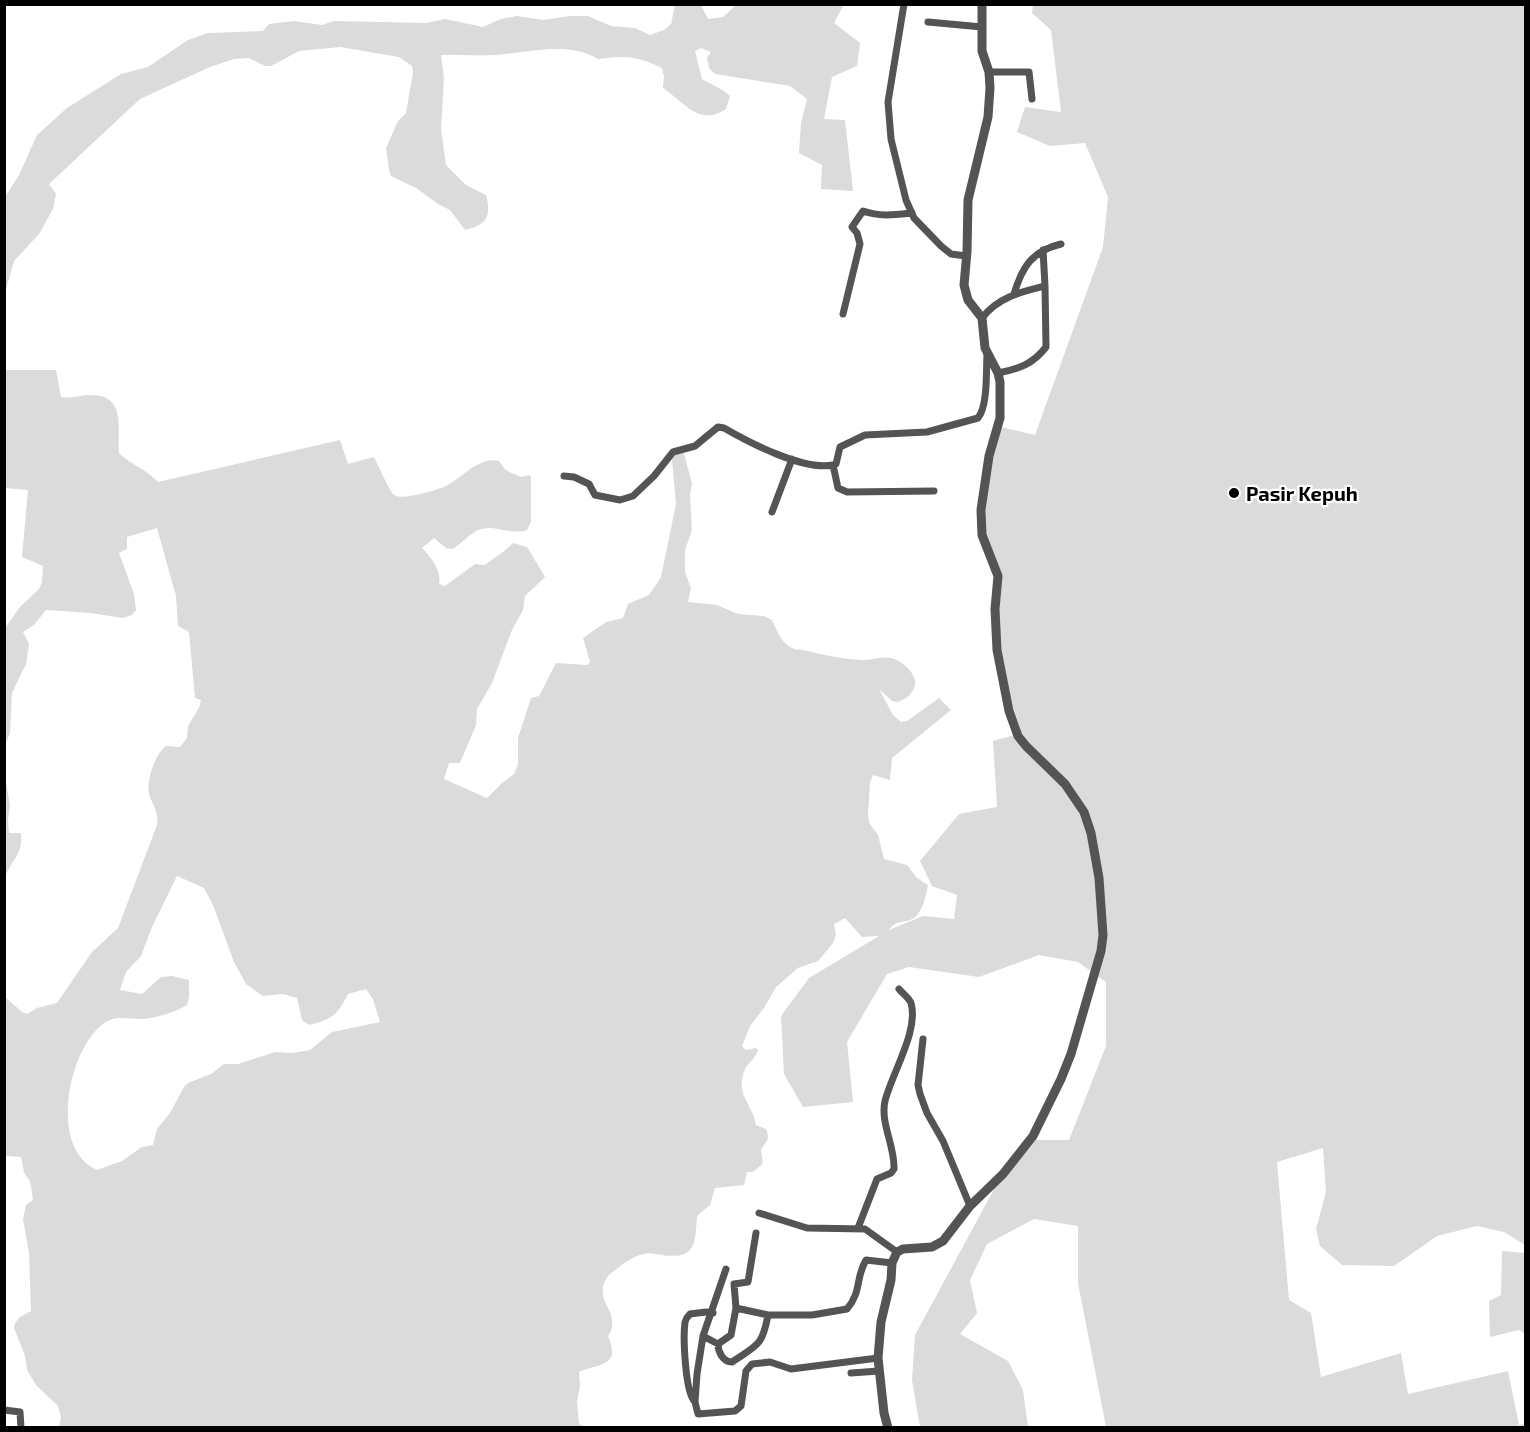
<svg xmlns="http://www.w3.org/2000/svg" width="1530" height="1432" font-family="'Exo 2',sans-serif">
	<rect width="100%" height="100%" fill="#fff"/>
	<path fill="#dbdbdb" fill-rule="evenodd" d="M675,5H701L708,19L723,17L736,5H850L843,6L834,23L860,43L857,66L832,77L824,119L845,120L853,191L821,189L822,165L799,153L801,123L807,99L790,86L715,74L709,68L707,58L711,52L701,48L695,51L702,79L724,91L730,96L726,109C699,127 684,102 663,88L664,76L662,68C637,56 626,55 598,59C570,41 528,52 497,55C479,56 459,55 441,55L444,78L441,129L446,165L466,185L486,195C492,217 486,225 465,230L450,210L438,204L416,188L391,176L389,170L386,148L398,121L406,113L413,72L412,66L399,57L340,47L299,51L271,66H265L249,58L234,59L210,67L140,99L49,184L56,194L53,209L39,234L14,261L5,293V197L19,175L37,135L67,108L121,74L148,67L188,40L208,33L263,31L269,24L294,21L322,25L334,21L426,23L445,19L483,27L501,19L517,16L543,20L570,16H588L611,26L635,28L650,35L664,30L671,24Z
		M1033,5H1525V1245L1504,1232L1477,1226L1437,1236L1394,1266L1342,1265L1320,1246L1316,1229L1326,1192L1323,1148L1277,1162L1289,1300L1311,1313L1321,1377L1401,1353L1408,1394L1508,1371L1519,1425L1525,1424V1427H1106L1078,1283V1226L1034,1219L987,1244L970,1280L977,1313L960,1334L1008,1361L1023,1390L1028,1427H920L912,1380L915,1335L993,1191L1026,1140H1069L1106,1046V982L1078,962L1039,955L979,977L909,967L887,974L847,1042L853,1102L803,1107L784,1074L781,1016L809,978L879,936L862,937L845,918L834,924L836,935L833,943L818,961L798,968L776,987L764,1008L750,1026L742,1046L746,1050L756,1048L758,1050C756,1058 748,1063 745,1069C734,1095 753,1104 756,1125L766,1129C771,1140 765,1142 761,1150C763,1168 766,1160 753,1172H747L744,1185L715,1188L710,1205L697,1216C695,1243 697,1260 662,1255C656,1254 650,1252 644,1254C631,1256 618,1268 608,1276C590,1300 624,1313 608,1336C622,1368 597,1363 579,1372L580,1386L577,1401L579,1424L587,1427H59L61,1417L58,1406L36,1385L27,1370L25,1356L14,1328L15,1323L20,1317L31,1311L29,1253L23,1219L26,1205L33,1200L30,1181L24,1173L21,1157L7,1156L5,1154V997L22,1012L27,1014L37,1008L57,1003L92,952L118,928L157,825C159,811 153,807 149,794C146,781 155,754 166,746L180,747L187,738L188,726L199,708L201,700L195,698L189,632L178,626L176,596L157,528L127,537V549L119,553L134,594L136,610L132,615L123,618L91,613L46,610L34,625L23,632L29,644L26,664L12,693L10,733L5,745V628L20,607L39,589L42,582L43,566L22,557L28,490L5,488L4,370H56L61,397C72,399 79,395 90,395C127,395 117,427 119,453C131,465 146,469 158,482L340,440L348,464L374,457C377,463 390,492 394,495C401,501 436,490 444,487C462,479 478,456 499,461C507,474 510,471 521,477L530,475L531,477V522L527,530C510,536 492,522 476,531C468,536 460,544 453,549L446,548L434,538L422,548C431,557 442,571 439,584L445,586L475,564L485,565C495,557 505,552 513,543L527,547L545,577L525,596L523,610L512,630L492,683L477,709L476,725L460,763H449L444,779L487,798L502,783L514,774L518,764V738L531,698L539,696L556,663L587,665L590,662L583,638L606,622L623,618L628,604L649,595L661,577L676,504L672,460L674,454L684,453L692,484L690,494L692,530L685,550V572L691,588L688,602L717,605L738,614L764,616L772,620C777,630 781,644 794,649C797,650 800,649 803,650C823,655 842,659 863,660C872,660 881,656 891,658C902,661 920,675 914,688C911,696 904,700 897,702L892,701L879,689L893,715L901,722L907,721L939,698L951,710L892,758L890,780L873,775L870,782L868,816L870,824L878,835L884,859L907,865L917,878L928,885C926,896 922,916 910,920C901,923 895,921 889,930L923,916L954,919L957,895L932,886L920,861L959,814L997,807L993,741L1018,734L1005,691L996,604L1000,576L986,535L985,520L991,459L1001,427L1035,435L1103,247L1108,197L1085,143L1050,146L1017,132L1025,107L1061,112L1051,30L1032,13ZM177,876L204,888L213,905L234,962L246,984L263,996L283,994L297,998L302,1020L309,1025C332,1019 337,1016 348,994L366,989L373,999L380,1022L332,1032L310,1050L292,1053L275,1052L238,1064H224L211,1074L188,1083L184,1087L170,1113L157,1129L153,1145L142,1147L122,1161L97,1170C48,1149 68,1050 103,1024C116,1014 129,1020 143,1019C156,1018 176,1012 187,1005L189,997V980L172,976L161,977L142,994L120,990L126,972L141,956L152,927Z
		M5,777L10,805L8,820L9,833H21C23,855 12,859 5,877Z
		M1502,1251L1525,1253V1334L1519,1330L1490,1337L1489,1301L1501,1295Z"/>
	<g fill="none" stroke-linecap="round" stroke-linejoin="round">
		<path stroke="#545454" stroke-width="7" d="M904,4L888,102L891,139L906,200L914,218L941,246L951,254L966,256
			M928,22L982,27
			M989,72H1029L1032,99
			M1043,250L1045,286
			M1014,294C1022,267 1032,251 1061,244
			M843,314L860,244L857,233L852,227L863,211C880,217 894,215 912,213
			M982,318C998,297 1021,292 1045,286L1046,347C1033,364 1019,369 998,373
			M564,476L574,477L589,484L595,495L620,500L633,496L654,476L673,452L695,446L718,427L724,428C750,443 804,471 833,465
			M934,491L847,492L838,488L833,465L836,464L840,447L865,435L927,432L978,418C988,406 986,371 987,355
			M772,512L792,459
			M923,1039L918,1085L920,1094L927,1113L943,1141L970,1206
			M759,1213L807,1228L865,1229L897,1252
			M858,1228L877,1179L891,1173L894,1169C895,1146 880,1123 885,1101C892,1073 919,1031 911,1003C909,998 903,994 899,989
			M726,1269L703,1336L697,1374L695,1402L698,1414L735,1411L741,1406L746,1371L752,1364L770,1362L791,1369L878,1358
			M736,1308L768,1315
			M703,1336L718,1344C718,1352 723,1362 732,1362C757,1345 762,1347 768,1315H812L847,1309C862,1291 855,1279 866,1260L892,1263
			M718,1344L731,1335L736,1308L734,1284L748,1282L756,1233
			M851,1373L879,1371
			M695,1402C685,1393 683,1337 685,1322C686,1318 687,1317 690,1314L706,1312L713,1313
			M4,1410L20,1412L21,1428"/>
		<path stroke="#545454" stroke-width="9" d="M888,1428L884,1413L878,1358L881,1322L891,1280L892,1263L897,1252L903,1249L932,1247L943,1241L970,1206L1003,1174L1033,1136L1061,1079L1071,1054L1101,951L1103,935L1099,878L1091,833L1084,812L1065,784L1026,746L1018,736L1009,711L997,650L995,609L998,576L982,535L981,510L989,456L1000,418V382L998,373L985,348L982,318L968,300L964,285L967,252L968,200L988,117L990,88L989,72L982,51V4"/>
	</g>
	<circle fill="#000" stroke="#fff" stroke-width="2" cx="1234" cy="493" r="6"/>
	<g text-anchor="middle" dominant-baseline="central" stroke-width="4.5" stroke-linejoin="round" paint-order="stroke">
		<g font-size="20" font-weight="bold" fill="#000" stroke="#fff" text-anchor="start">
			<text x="1246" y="493">Pasir Kepuh</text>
		</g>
	</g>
	<rect width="1530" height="1432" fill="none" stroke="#000000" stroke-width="12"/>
</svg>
